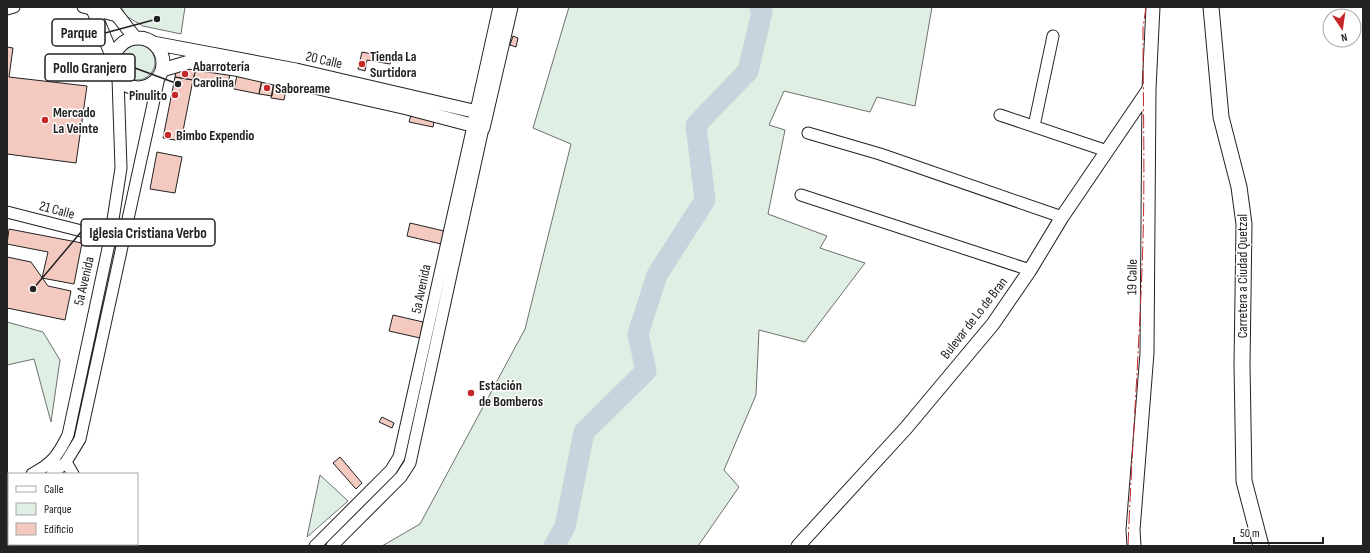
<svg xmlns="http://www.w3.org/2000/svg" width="1370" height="553" font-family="'Sofia Sans Condensed',sans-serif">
	<rect width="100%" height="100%" fill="#fff"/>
	<path fill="#e0efe3" stroke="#6f6f6f" d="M121,7H185L181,34L143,26L126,16Z
		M569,7H932L915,106L877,97L870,112L784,91L769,125L785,130L768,214L827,236L820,248L865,263L805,342L759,330L756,395L724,470L739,487L698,546H382L420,524L525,329L571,144L533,128Z
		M119 62a18 18 0 1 1 36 0a18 18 0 1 1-36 0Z
		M7,322L43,332L60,360L51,422L34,359L7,365Z
		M320,475L348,501L307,537Z"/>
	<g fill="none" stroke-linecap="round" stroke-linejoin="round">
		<path stroke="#c7d3dd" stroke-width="21" d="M554,546L565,527L584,432L646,371L638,334L657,275L705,200L696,125L748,71L762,12L760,7"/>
	</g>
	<path fill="#f3c9c0" stroke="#222" d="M513,36L518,38L516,47L510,45Z
		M7,47L13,48L9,77L87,86L76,163L7,154Z
		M362,52L392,58L390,64L367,60L365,71L358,69Z
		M185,66L196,68L193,80L175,77L176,71Z
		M196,68L230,75L227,87L193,80Z
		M237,75L262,80L259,94L234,89Z
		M175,77L193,80L181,141L163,138Z
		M262,80L274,82L272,96L259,94Z
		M274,82L287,85L284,100L271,98Z
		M412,112L435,117L433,127L409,122Z
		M157,152L182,157L175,193L150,189Z
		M410,223L444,231L441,244L407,236Z
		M9,229L82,243L74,284L42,278L48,252L7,244Z
		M7,257L31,262L48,286L71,291L65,320L7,308Z
		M393,315L423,322L420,338L389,331Z
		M382,417L394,423L392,428L379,422Z
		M340,457L362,483L356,489L333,463Z"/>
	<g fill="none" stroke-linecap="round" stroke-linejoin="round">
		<defs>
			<path id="minor" d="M83,7L117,16
				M7,9L14,7
				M1000,115L1107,151
				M1034,126L1053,36
				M808,133L880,154L1062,217
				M801,195L1030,270
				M7,212L117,240
				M66,462L73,474
				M32,474C53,463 58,455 68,435L110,239L121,168L118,78
				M52,474L66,462L80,439L159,77
				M7,482L9,481
				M7,494L9,493
				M63,546L64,544
				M315,546L391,470L399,457L473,126
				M332,546L401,477L410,463L483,128"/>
			<path id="tertiary" d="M92,7L113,58
				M111,7L135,38
				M113 63a25 25 0 1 1 50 0a25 25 0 1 1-50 0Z
				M153,43L296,70L486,114
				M162,70L189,62L235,69L407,108L483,128L511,7
				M475,120L500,7
				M798,546L906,428L993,324L1030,270L1062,217L1149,89
				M1134,546L1133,530L1147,353L1149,89L1153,7"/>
			<path id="secondary" d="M1211,7L1221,117L1239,187L1244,224L1242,365L1244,481L1261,546"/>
		</defs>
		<use href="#minor" stroke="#222" stroke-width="13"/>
		<use href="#tertiary" stroke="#222" stroke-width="15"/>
		<use href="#secondary" stroke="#222" stroke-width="17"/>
		<use href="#minor" stroke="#fff" stroke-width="11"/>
		<use href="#tertiary" stroke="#fff" stroke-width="13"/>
		<use href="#secondary" stroke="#fff" stroke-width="15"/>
		<path stroke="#c62828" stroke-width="1" stroke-dasharray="14 3 2 3" stroke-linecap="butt" d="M1128,546C1132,444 1140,342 1143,240C1145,169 1143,98 1143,28L1146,7"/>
	</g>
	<g fill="#c62828" stroke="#fff" stroke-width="1.5">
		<circle cx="362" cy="64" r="4"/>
		<circle cx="185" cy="74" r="4"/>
		<circle cx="267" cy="88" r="4"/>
		<circle cx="175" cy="95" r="4"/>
		<circle cx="45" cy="120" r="4"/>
		<circle cx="168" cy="135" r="4"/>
		<circle cx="471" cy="393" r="4"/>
	</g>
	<g text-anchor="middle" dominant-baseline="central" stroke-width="3" stroke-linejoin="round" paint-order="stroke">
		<g font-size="14" font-weight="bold" fill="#222" stroke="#fff" text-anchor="start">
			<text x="370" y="56">Tienda La<tspan x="370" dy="16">Surtidora</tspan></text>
			<text x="193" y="66">Abarrotería<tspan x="193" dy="16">Carolina</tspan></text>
			<text x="275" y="88">Saboreame</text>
			<text x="167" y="95" text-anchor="end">Pinulito</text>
			<text x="53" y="112">Mercado<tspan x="53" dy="16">La Veinte</tspan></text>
			<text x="176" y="135">Bimbo Expendio</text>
			<text x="479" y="385">Estación<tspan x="479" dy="16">de Bomberos</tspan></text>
		</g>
		<g font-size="14" fill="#222" stroke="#fff">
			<text transform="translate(324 60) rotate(13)">20 Calle</text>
			<text transform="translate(57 210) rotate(15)">21 Calle</text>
			<text transform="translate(1242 276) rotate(-90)">Carretera a Ciudad Quetzal</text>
			<text transform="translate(1132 277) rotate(-89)">19 Calle</text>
			<text transform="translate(84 281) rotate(-77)">5a Avenida</text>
			<text transform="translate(421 289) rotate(-78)">5a Avenida</text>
			<text transform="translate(974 318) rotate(-52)">Bulevar de Lo de Bran</text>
		</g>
	</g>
	<path fill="none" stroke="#222" stroke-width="1.5" d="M157 19L105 33M178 84L135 68M33 289L81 232"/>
	<g fill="#222" stroke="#fff" stroke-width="1.5">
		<circle cx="157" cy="19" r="4"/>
		<circle cx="178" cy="84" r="4"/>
		<circle cx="33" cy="289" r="4"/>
	</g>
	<g fill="#fff" stroke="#222" stroke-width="1.5">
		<rect x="52" y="19" width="53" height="27" rx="4"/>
		<rect x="45" y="54" width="90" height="27" rx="4"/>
		<rect x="81" y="219" width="134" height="27" rx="4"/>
	</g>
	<g font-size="15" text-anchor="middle" font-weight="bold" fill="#222">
		<text x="79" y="38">Parque</text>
		<text x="90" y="73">Pollo Granjero</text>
		<text x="148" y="238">Iglesia Cristiana Verbo</text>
	</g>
	<rect width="1370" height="553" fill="none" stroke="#222222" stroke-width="16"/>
	<rect x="8" y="473" width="130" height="72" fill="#ffffff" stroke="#a7a7a7"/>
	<rect x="16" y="486" width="20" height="6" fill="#ffffff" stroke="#a7a7a7"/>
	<text x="44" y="493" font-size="12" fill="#222222">Calle</text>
	<rect x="16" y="503" width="20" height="12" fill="#e0efe3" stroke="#a7a7a7"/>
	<text x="44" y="513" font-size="12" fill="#222222">Parque</text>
	<rect x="16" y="523" width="20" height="12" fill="#f3c9c0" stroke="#a7a7a7"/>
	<text x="44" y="533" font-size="12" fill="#222222">Edificio</text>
	<g transform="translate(1342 28) rotate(167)"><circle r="19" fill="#ffffff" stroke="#a7a7a7"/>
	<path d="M0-3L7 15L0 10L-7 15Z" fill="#c62828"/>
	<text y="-6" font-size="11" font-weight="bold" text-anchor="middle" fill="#222222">N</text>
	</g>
	<path d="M1234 537v6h89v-6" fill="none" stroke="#222222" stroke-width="2"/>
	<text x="1240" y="537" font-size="12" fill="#222222" stroke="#ffffff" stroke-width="3" paint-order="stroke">50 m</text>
</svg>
